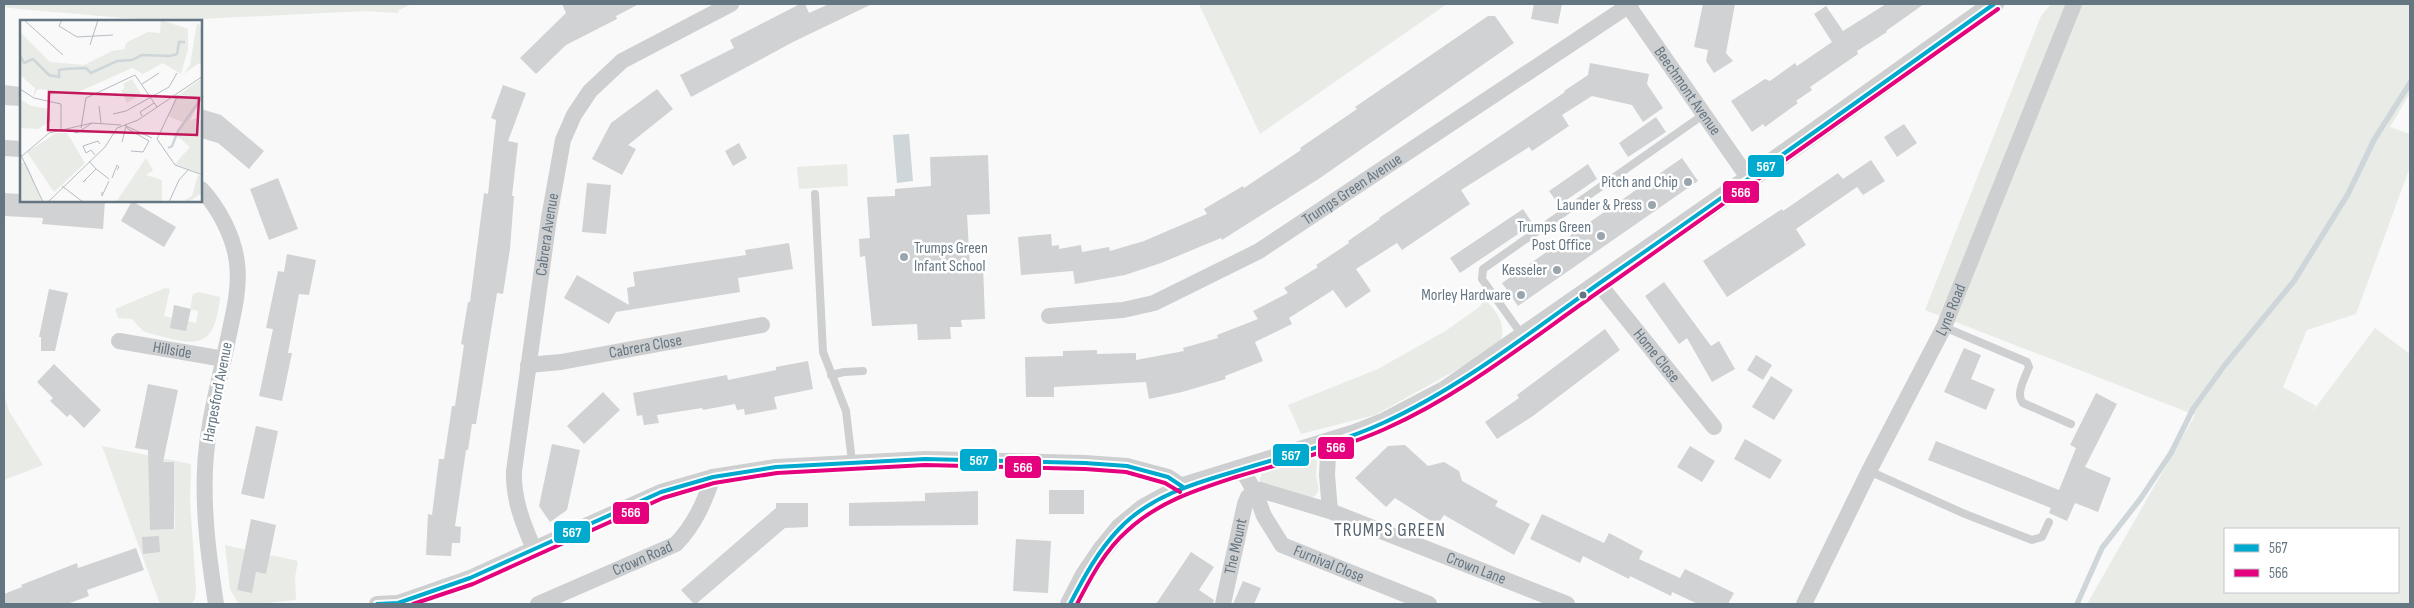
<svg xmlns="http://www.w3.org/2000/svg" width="2414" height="608" font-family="'Sofia Sans Condensed',sans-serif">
	<rect width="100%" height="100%" fill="#f9f9f9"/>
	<path fill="#e8ebe6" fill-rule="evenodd" d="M4,4H412L399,10L398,13L366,11L160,21L19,9L4,7Z
		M1199,4H1447L1260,134Z
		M2051,4H2410V93L2390,127L2410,134V167L2356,314L2307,330L2283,387L2316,406L2304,423L2375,328L2410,354V604H2087L2195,415L1925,310L2041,16ZM2225,529H2398V592H2225Z
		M847,164L848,186L799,189L797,167Z
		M165,288L170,289L164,316L196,323L198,311L190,309L193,294L199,292L220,297C220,303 218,309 217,316C208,356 177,339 148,333L143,331L132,319L118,318L115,309Z
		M1485,300C1499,313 1508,328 1498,347L1375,415L1301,434L1288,405L1378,369L1447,330L1478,308Z
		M4,394L9,411L43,465L4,480Z
		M102,446L191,464L190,501L196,589L195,599L191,604H160ZM149,462H173L175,529L150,530Z
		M1313,457L1317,461L1316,475L1319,490L1315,496L1309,498L1262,485L1259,482L1262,473Z
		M225,545L251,551L244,557L237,590L252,592L256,572L266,574L270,555L298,561L295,577L296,600L255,604L238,603L230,589Z"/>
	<path fill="#ced6d9" d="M909,134L913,181L897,183L893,135Z"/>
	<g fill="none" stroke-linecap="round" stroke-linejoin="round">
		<path stroke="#ced6d9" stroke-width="5.5" d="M2077,604L2102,548L2141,498L2171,453L2193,409L2224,366L2294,281L2348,194L2374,140L2410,83"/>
	</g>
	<path fill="#d0d2d3" d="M562,4H639L616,16L617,19L566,45L536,74L520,58L566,13Z
		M800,4H805L809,13L829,4H872L793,42L691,97L680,75L734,48L730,40Z
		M1534,4H1562L1558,24L1531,19Z
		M1703,4H1735L1726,53L1733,61L1714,73L1706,61L1708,50L1694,47Z
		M1886,4H1924L1886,31L1887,32L1857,51L1858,54L1810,87L1812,90L1796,101L1798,103L1765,127L1763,124L1752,132L1731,101L1765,79L1770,81L1795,63L1797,66L1832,42L1814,14L1826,6L1843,31Z
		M1488,16H1495L1514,43L1320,178L1222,240L1221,238L1161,263L1125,275L1075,284L1073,271L1021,275L1018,237L1051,234L1052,246L1059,245V249L1081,245L1082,252L1109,247L1110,251L1144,241L1207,214L1204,209L1243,186L1244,188L1301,150L1300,148L1357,109L1355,107Z
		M1590,63L1649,74L1647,84L1663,108L1643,122L1632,105L1592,96L1562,115L1569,126L1532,151L1529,147L1461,190L1470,204L1402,250L1397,243L1356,269L1371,291L1346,308L1333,290L1289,318L1292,324L1255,342L1263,361L1225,376L1226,379L1182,392L1149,399L1146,382L1054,387V397H1026L1025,357L1063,356V351L1097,350V354L1136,353V360L1184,351L1183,348L1218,338L1217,335L1258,319L1253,311L1288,293L1284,288L1318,267L1316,265L1349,243L1348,241L1380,219L1379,218L1565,92L1564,91L1588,75Z
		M4,85L21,87V106L4,105Z
		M503,85L526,93L508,141L518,143L512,196H514L510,249L503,294L497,293L476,424H472L468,450H466L455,526L461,527L460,543H452L451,556L426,555L428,514L432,515L439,459H444L452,406H455L464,345L461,344L468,302H470L484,193L488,194L496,120L491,118Z
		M657,89L673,109L628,145L636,149L622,175L592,159L611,123Z
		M201,109L221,115L264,151L249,169L218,143L201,138Z
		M1656,117L1666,132L1628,157L1619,143Z
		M1904,124L1917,143L1897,157L1884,137Z
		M739,143L747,158L733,166L725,151Z
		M988,155L990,214L967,215L970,266L983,265L985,319L961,320L962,327H950L951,339L918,340L917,324L872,326L865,256L860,257L859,239L870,238L867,197L895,196V189L931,186L930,157Z
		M1682,158L1698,181L1518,306L1502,283Z
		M1871,160L1885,181L1863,195L1857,187L1796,229L1806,245L1727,297L1703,261L1782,209L1783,211L1838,173L1843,179Z
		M1588,164L1597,179L1559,205L1549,191Z
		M278,178L298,229L269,240L250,189Z
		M587,183L611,185L606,234L582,232Z
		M4,193L21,194V201H105L103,229L42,224L43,218L4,216Z
		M132,201L176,227L164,247L121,221Z
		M1523,209L1533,224L1460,273L1450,258Z
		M789,243L793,269L738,278L740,292L616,312L609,324L564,298L577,275L629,305L627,288L635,286L633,272L746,255L745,250Z
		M287,254L316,260L309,295L299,294L288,353H292L282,401L259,396L273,329L266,328L278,271L284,272Z
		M1664,282L1711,346L1719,341L1735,369L1712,382L1687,338L1679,344L1645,296Z
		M49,289L68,293L55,351H41V337H39Z
		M174,305L191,309L186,331L170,328Z
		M1605,329L1620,350L1533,416L1497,439L1485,422L1519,398L1517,395Z
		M1964,348L1981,355L1971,379L1995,389L1986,410L1944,392Z
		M1756,355L1772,365L1763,380L1747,370Z
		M808,361L813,389L774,397L777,409L745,415L744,409L737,410L735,404L703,410L702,408L657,415L659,423L644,425L642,415L637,416L633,393L727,375L728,380L776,370V367Z
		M54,364L101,410L84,428L70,414L67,417L50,401L53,398L37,382Z
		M1771,376L1793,390L1774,420L1752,407Z
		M148,384L178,390L163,462H174V529L150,530L148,450L135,448Z
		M603,392L620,410L584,444L567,426Z
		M2096,393L2117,404L2085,467L2111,478L2098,512L2075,503L2067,521L2049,513L2051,508L1928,460L1936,441L2059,490L2076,448L2070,445Z
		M256,426L278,431L264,499L241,494Z
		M1745,439L1782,460L1770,479L1734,459Z
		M552,444L580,450L567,510L550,522L539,506Z
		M1405,445L1428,466L1444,462L1459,471L1462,481L1498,501L1495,506L1530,524L1514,555L1444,515L1437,525L1395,498L1386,507L1355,478L1388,446Z
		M1690,446L1715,461L1702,482L1677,467Z
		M1049,490H1084V514H1049Z
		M978,491V525L849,526V503L925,501V493Z
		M776,503H808V527L785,528L696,604H694L681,590L776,508Z
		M1542,514L1604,543L1609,533L1643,551L1639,559L1680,578L1685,569L1734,593L1728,604H1698L1672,592L1671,596L1630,576L1629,579L1583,556L1580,563L1530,539Z
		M251,519L276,525L266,574L256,572L252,593L237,590Z
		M159,536L160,552L143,554L142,537Z
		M1016,539L1051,541L1048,593L1013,591Z
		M136,548L144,570L87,590L89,596L67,604H4V594L22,587L21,585L77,563L78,568Z
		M1191,552L1214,567L1199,590L1214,600L1213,604H1156Z
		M1243,581L1261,588L1254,604H1233Z"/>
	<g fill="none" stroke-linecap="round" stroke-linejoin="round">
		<path stroke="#cecfd0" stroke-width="8" d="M815,194L823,352L846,411L852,462
			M1944,327L2027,362L2029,367C2025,378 2015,394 2023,403L2071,424
			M1522,335L1482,279L1483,269L1703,115
			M831,375L844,372L863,371
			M1869,471L1965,514L2032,540L2042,537L2049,522"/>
		<g stroke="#cecfd0" stroke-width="16">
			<path id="s1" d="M1627,4L1749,179"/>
			<path d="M4,148L21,149"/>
			<path d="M201,189C219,208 234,237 237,263C240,287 234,311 229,334C220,379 207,423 205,469C203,515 209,559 216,604"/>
			<path id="s2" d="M1599,284L1714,427"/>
			<path id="s3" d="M1049,316L1123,310L1154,303L1259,251L1631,4"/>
			<path id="s4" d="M119,341L224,359"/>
			<path id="s5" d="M528,365L561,362L762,325"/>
			<path d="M1325,443L1328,455L1327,475L1330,511"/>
			<path id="s6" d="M1241,468L1255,492L1264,516L1282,545L1429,604"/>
			<path id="s7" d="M534,549C523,524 513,499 514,471L549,218L563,140L574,115L590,91L622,61L731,4"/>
			<path d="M377,604L398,603L470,578L661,492L713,477L776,467L925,459L1085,463L1127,466L1168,477L1183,487"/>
			<path id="s8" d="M538,604L676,544C695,524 704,503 713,477"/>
			<path id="s9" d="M1223,604L1245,504L1248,497L1260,490L1330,511L1567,604"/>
			<path id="s10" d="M1804,604L1869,471L1944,327L2074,4"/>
		</g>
		<path stroke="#cecfd0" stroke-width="20" d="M1070,604L1085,575L1102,550L1120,528L1143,509L1183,487L1355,434L1383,423L1446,390L1749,179L1994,4"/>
		<defs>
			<path id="bus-1" d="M377,604L398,603L470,578L661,492L713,477L776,467L925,459L1085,463L1127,466L1168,477L1183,487
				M1070,604C1084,577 1098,551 1119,529C1149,497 1192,484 1233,472C1283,456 1335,445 1383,423C1462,387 1533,330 1604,280C1735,189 1864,97 1994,4"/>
			<path id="bus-2" d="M413,604L473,584L663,498L714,483L777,473L925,465L1085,469L1126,472L1165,483L1180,492
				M1077,604C1090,579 1105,550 1127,531C1158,502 1196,490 1236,477C1285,462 1338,450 1385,429C1466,393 1537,334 1610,284C1740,193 1869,101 1998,9"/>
		</defs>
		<use href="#bus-1" stroke="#fff" stroke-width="8"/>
		<use href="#bus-2" stroke="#fff" stroke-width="8"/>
		<use href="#bus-1" stroke="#00a9ce" stroke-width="4"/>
		<use href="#bus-2" stroke="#e5007d" stroke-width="4"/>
	</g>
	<g fill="#99a4ac" stroke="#fff" stroke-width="2">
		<circle cx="1688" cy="182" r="5"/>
		<circle cx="1652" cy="205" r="5"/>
		<circle cx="1601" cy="236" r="5"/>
		<circle cx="904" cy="257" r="5"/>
		<circle cx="1557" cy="270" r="5"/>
		<circle cx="1521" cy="295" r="5"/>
	</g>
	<circle fill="#657683" stroke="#fff" stroke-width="2" cx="1583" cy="295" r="4.5"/>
	<g text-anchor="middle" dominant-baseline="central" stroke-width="5" stroke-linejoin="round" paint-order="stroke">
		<g font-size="16" fill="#657683" stroke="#fff">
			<text stroke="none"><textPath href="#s1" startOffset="106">Beechmont Avenue</textPath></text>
			<text stroke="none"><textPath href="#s3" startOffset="335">Trumps Green Avenue</textPath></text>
			<text stroke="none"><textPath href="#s7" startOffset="320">Cabrera Avenue</textPath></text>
			<text stroke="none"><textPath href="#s10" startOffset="329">Lyne Road</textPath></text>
			<text stroke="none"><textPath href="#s5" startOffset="119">Cabrera Close</textPath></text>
			<text stroke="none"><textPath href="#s4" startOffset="54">Hillside</textPath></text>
			<text stroke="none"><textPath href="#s2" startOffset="92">Home Close</textPath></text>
			<text transform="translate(218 392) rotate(-79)">Harpesford Avenue</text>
			<text stroke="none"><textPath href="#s9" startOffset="59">The Mount</textPath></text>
			<text stroke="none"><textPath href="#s8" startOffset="114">Crown Road</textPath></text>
			<text stroke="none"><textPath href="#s6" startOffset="138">Furnival Close</textPath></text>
			<text stroke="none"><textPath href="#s9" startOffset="354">Crown Lane</textPath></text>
		</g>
		<g font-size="16" fill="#657683" stroke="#fff" text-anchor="end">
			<text x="1678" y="182">Pitch and Chip</text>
			<text x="1642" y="205">Launder &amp; Press</text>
			<text x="1591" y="227">Trumps Green<tspan x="1591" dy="18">Post Office</tspan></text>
			<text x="914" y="248" text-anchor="start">Trumps Green<tspan x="914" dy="18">Infant School</tspan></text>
			<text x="1547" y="270">Kesseler</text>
			<text x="1511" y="295">Morley Hardware</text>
		</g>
		<g font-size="19" letter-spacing="1" fill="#57646e" stroke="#fff">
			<text x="1390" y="530">TRUMPS GREEN</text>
		</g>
	</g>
	<g transform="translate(20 20)">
		<rect width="182" height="182" fill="#f9f9f9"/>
		<path d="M141,0L168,9V29L161,54L143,43L123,54L112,48L54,74L18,69L13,77L15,68L0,55V12L30,42L64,45L92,31L105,29V25L109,21L128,12L140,13ZM177,3L182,7V46L179,43L164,54L170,45ZM182,58V77L170,101L176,98L182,102V154L155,144L170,127L156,115L164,103L148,96L155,78ZM112,59L121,74L107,83L101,70L105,68L103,64ZM0,79L11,86L29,89L31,101L18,109L0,108ZM36,113H47L65,143L34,172L7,132ZM126,138L133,150L126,155L142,160V182H96ZM5,142L9,149L22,182H0V144ZM178,155L182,156V173L168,182H162L172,176Z" fill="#e8ebe6"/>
		<path fill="none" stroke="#ced6d9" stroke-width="2.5" d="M0,35L4,43L13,39L29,55L39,57V50L45,49L66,48L71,53L97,41L112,40L122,35L150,36L157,34L159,22H165M148,128L152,126L158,111L183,76"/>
		<path fill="none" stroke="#b5bdc3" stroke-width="1" d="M4,0L43,35M42,0L39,6L57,17L93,15M70,25L78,0M122,64L139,53M0,69L14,78L41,84V112M158,75L137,119L155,145L183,155M79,86L81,103M93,94L106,91L149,67L157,53M122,96L120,92L134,83M105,104L108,109L129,121L123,132L111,131M61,108L66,78L115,55L137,87M52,111L57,113L72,103M102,122L106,106L132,118M0,133L23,182M75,135L71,130L66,133L63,126L78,121L80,124M2,136L29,113L72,103L101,105M76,149L89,159M92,158L97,145L99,147L97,150M66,160L63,162L76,149L69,141M42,166L63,182M82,172V176L89,161M28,182L85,127L97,108L118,100L183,56M149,182L159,160L168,150"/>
		<path fill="#c2185b" fill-opacity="0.15" stroke="#c2185b" stroke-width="2.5" d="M29,72L179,78L177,115L28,110Z"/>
		<rect width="182" height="182" fill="none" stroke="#657683" stroke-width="2.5"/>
	</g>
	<g stroke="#fff" stroke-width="2">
		<rect x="1747" y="154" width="38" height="24" rx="5" fill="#00a9ce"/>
		<rect x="1722" y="180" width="38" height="24" rx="5" fill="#e5007d"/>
		<rect x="1317" y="436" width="38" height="24" rx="5" fill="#e5007d"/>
		<rect x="1272" y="443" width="38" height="24" rx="5" fill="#00a9ce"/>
		<rect x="959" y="448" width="39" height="24" rx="5" fill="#00a9ce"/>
		<rect x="1004" y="455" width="38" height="24" rx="5" fill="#e5007d"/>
		<rect x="612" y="501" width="38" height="24" rx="5" fill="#e5007d"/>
		<rect x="553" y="520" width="38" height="24" rx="5" fill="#00a9ce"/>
	</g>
	<g font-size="14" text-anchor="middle" font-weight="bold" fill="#fff">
		<text x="1766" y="171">567</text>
		<text x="1741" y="197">566</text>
		<text x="1336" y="452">566</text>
		<text x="1291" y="460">567</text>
		<text x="979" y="465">567</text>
		<text x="1023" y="472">566</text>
		<text x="631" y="517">566</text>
		<text x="572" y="537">567</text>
	</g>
	<rect width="2414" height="608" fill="none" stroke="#657683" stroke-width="10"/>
	<rect x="2224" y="528" width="175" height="65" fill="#ffffff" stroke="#c1c8cd"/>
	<rect x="2234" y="544" width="25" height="8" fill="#00a9ce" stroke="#c1c8cd"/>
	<text x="2269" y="553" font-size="15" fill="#657683">567</text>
	<rect x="2234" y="569" width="25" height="8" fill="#e5007d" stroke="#c1c8cd"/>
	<text x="2269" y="578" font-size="15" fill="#657683">566</text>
</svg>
